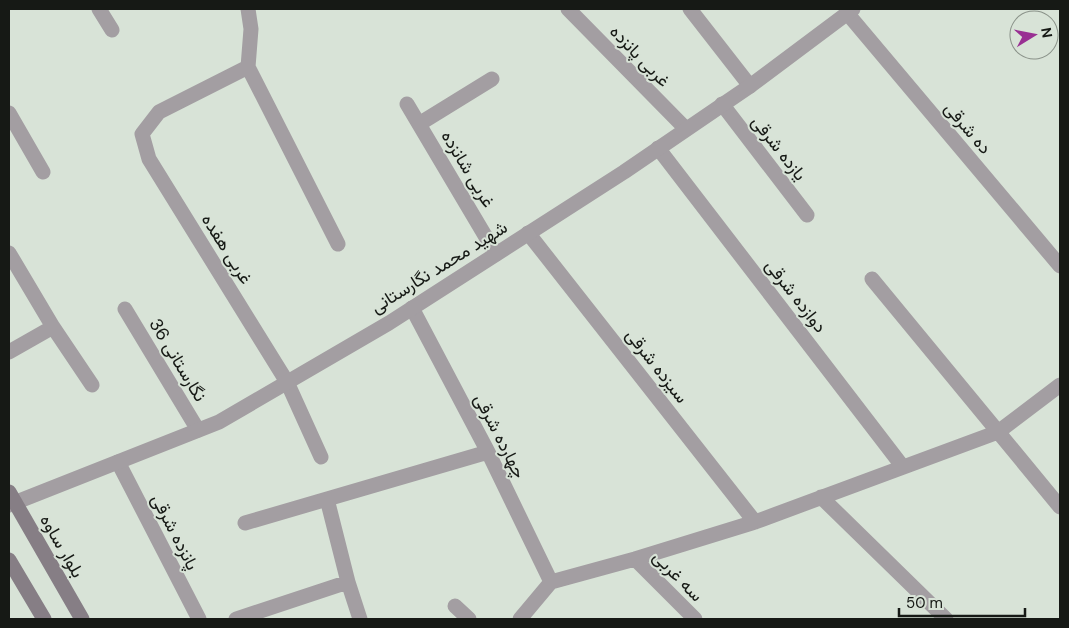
<svg xmlns="http://www.w3.org/2000/svg" width="1069" height="628" font-family="'DM Sans',Vazirmatn,sans-serif">
	<rect width="100%" height="100%" fill="#d8e3d7"/>
	<g fill="none" stroke-linecap="round" stroke-linejoin="round">
		<path stroke="#a39ea2" stroke-width="15" d="M99,9L112,30
			M248,9L251,29L248,67L338,244
			M568,9L686,129
			M690,9L750,86
			M847,13L1060,266
			M248,67L159,112L142,134L149,159L287,382L321,457
			M407,104L496,254
			M722,104L807,215
			M9,113L43,172
			M419,124L492,79
			M658,148L903,467
			M528,233L755,522
			M9,253L53,327L92,385
			M872,279L1060,507
			M412,308L488,452L551,582
			M125,309L198,430
			M9,352L53,327
			M118,462L199,619
			M821,497L946,619
			M327,499L348,582L360,619
			M245,523L488,452
			M635,559L695,619
			M551,582L635,559L755,522L998,432L1060,385
			M455,606L469,619
			M236,619L348,582
			M520,619L551,582"/>
		<path stroke="#a39ea2" stroke-width="15" d="M9,505L219,422L389,323L624,172L750,86L853,9"/>
		<path stroke="#867e85" stroke-width="15" d="M9,492L82,619
			M9,560L44,619"/>
	</g>
	<g text-anchor="middle" dominant-baseline="central" stroke-width="4" stroke-linejoin="round" paint-order="stroke">
		<g font-size="18" fill="#161915" stroke="#d8e3d7">
			<text transform="translate(640 56) rotate(46)">غربی پانزده</text>
			<text transform="translate(968 128) rotate(50)">ده شرقی</text>
			<text transform="translate(779 148) rotate(52)">یازده شرقی</text>
			<text transform="translate(468 169) rotate(59)">غربی شانزده</text>
			<text transform="translate(227 249) rotate(58)">غربی هفده</text>
			<text transform="translate(439 267) rotate(-32)">شهید محمد نگارستانی</text>
			<text transform="translate(796 296) rotate(52)">دوازده شرقی</text>
			<text transform="translate(178 360) rotate(59)">نگارستانی 36</text>
			<text transform="translate(657 366) rotate(52)">سیزده شرقی</text>
			<text transform="translate(500 436) rotate(63)">چهارده شرقی</text>
			<text transform="translate(175 532) rotate(63)">پانزده شرقی</text>
			<text transform="translate(62 546) rotate(60)">بلوار ساوه</text>
			<text transform="translate(678 576) rotate(46)">سه غربی</text>
		</g>
	</g>
	<rect width="1069" height="628" fill="none" stroke="#161915" stroke-width="20"/>
	<g transform="translate(1034 35) rotate(80)"><circle r="24" fill="#d8e3d7" stroke="#8a9289"/>
	<path d="M0-4L9 19L0 12L-9 19Z" fill="#993093"/>
	<text y="-8" font-size="14" font-weight="bold" text-anchor="middle" fill="#161915">N</text>
	</g>
	<path d="M899 608v8h126v-8" fill="none" stroke="#161915" stroke-width="2.5"/>
	<text x="906" y="608" font-size="15" fill="#161915" stroke="#d8e3d7" stroke-width="4" paint-order="stroke">50 m</text>
</svg>
